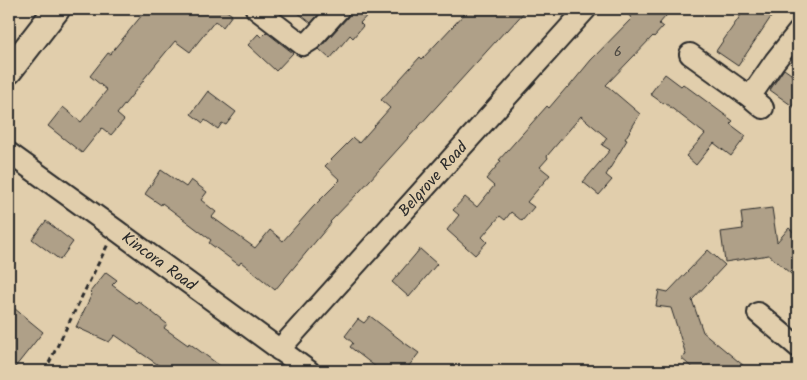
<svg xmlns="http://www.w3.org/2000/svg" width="807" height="380" font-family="Kalam,sans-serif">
	<rect width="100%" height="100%" fill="#e1ceac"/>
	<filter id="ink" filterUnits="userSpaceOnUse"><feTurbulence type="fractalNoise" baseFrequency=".02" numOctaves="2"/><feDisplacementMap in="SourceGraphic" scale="10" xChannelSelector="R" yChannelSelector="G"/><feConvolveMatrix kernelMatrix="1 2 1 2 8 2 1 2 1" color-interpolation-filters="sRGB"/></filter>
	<g filter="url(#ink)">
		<path fill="#afa088" stroke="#2b2b2b" d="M147,9H224L232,15L223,27L215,21L190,52L175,41L143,80H144L117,114L124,120L111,135L102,128L82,153L48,126L63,107L81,122L107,90L90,76L108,53L110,54Z
			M293,9H323L311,23Z
			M351,9H373L360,23L363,26L353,38L350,35L330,59L319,49L348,17L350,12Z
			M469,9H527L507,31L506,30L360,191L330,222L331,223L275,290L241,262L239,265L209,243L211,240L162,203L161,205L145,194L161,170L186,187L191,180L207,192L201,200L216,212L212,217L255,248L270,230L283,241L313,207L340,180L325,166L353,138L359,143L390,108L381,100L420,57L422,59Z
			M621,9H672L659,24L663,27L654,37L653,36L606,85L640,114L625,139L627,140L606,175L612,180L599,195L583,182L610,150L602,145L607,138L581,116L547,156L548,158L540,167L550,175L527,202L534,207L522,221L511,212L505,220L500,216L482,237L487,242L475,255L447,230L459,215L453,210L465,197L477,207L494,186L486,179L501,161L499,160L547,106L549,108L567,87L568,88L591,60L632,18Z
			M745,9H765L773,14L738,66L716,51Z
			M266,32L293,53L276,71L248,45L258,34L261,37Z
			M784,69L798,79V110L770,90Z
			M665,74L681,86L683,84L733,121L730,124L746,136L731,156L714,143L696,165L686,156L705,134L665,103L664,104L650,94Z
			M208,91L236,112L226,125L222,123L218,129L205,120L203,123L191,114Z
			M772,208L777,242L789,228L798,236V280L769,255L725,262L721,232L743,229L741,212Z
			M46,221L73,242L60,260L32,239Z
			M420,249L437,264L409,297L392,282Z
			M708,250L725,265L692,300L703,332L750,371H696L681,358L686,355L671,308L656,306L659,290L668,292Z
			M106,272L117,280L112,285L136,303L138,301L167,324L164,328L188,345L189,343L227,371H167L115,335L109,342L76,327L92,294L90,292Z
			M9,304L43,332L12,371H9Z
			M370,316L402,341L419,353L405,371H381L350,347L353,343L345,336L358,319L364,323Z"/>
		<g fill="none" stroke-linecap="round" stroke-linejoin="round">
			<defs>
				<g id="minor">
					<path d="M256,9L303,45L311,40L339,9"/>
					<path d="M690,54L750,97L763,108"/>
					<path d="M750,97L775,61L798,32"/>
					<path id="s1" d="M9,153L116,230L309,371"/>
					<path d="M758,313L798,347"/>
					<path id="s2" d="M279,350L586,9"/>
				</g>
				<path id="major" d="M9,71L57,9"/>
			</defs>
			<use href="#minor" stroke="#2b2b2b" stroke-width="24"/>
			<use href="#major" stroke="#2b2b2b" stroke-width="29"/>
			<path stroke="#2b2b2b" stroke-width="3" stroke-dasharray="5 4" stroke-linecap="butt" d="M45,371L108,244"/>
			<use href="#minor" stroke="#e1ceac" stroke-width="20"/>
			<use href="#major" stroke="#e1ceac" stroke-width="25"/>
		</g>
	</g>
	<g text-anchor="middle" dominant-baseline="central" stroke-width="4.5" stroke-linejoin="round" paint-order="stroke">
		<g font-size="14" fill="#4c4842">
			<text x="618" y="52">6</text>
		</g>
		<g font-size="16" fill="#2b2b2b" stroke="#e1ceac">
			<text stroke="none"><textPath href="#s2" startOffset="230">Belgrove Road</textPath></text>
			<text stroke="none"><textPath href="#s1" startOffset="185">Kincora Road</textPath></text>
		</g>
	</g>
	<rect width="807" height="380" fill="none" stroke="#e1ceac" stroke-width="30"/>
	<rect x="15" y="15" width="777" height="350" fill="none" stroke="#2b2b2b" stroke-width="2" filter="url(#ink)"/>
</svg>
